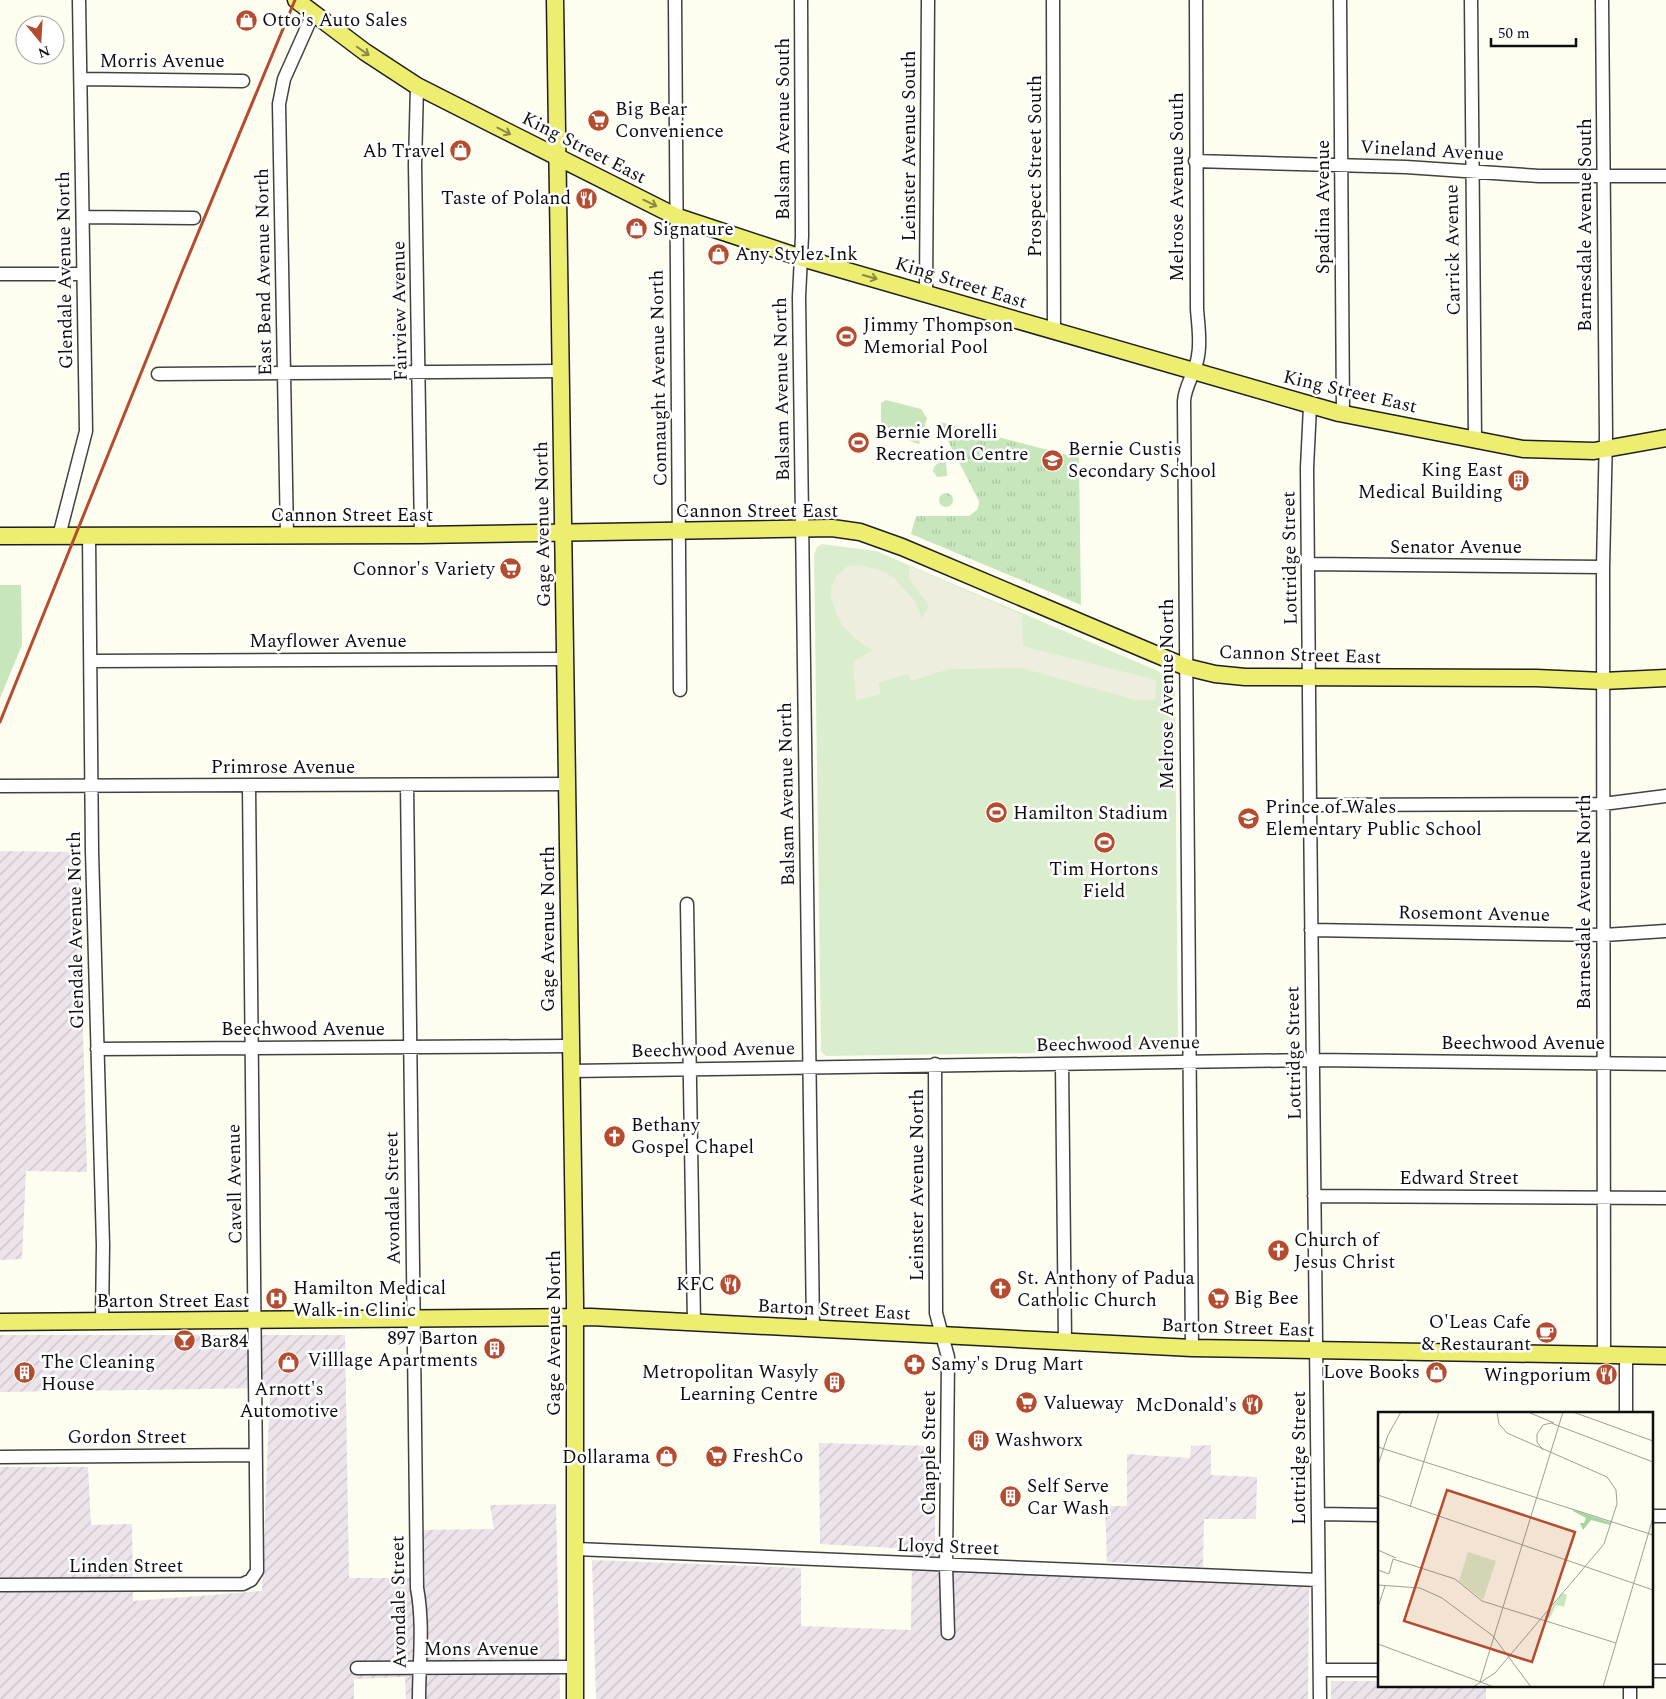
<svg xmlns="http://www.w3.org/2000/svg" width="1666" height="1699" font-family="Spectral,serif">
	<defs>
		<pattern id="industrial-furrows" width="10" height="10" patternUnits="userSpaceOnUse" patternTransform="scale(1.25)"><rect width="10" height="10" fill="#ece3eb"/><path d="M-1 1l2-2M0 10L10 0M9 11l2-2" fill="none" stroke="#c9c2c8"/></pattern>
		<pattern id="grass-tufts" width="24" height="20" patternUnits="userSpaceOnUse" patternTransform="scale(1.25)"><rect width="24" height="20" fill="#c7e6bc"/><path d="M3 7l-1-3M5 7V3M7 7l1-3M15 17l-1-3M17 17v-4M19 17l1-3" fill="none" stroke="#aac4a0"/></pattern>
	</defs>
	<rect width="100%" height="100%" fill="#fdfef0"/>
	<path fill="url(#industrial-furrows)" d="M0,851L78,852L87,1172L26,1171L22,1259L0,1260Z
		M0,1335H345L349,1578H425L422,1530L494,1529L490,1505L556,1504L560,1699H406L405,1677L354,1679V1699H0V1467H88L91,1525L132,1524L133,1601L262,1591L270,1388L0,1392Z
		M819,1443L935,1446V1570L1309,1586L1308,1699H596L592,1560L801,1568V1626L911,1630L912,1549L820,1544Z
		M1211,1445V1475L1257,1477L1256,1519H1204L1203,1567L1107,1562L1105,1506H1127V1454L1190,1458L1191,1446Z
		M1331,1681H1380V1685H1486V1699H1331Z"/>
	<path fill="url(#grass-tufts)" d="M940,422L1079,458L1081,605L911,534L916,516H969L978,509L979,501L944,433L938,429Z
		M940,461L946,462L947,476L937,477L933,471L934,467Z
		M939 500a7 7 0 1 1 14 0a7 7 0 1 1-14 0Z"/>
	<path fill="#c7e6bc" d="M886,400L921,409L927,418L919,444L881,432V403Z
		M0,585H21L22,645L0,698Z"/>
	<path fill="#daeecd" d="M822,544L876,551L1158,671L1171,681L1175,693L1178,1045L1171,1051L826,1056L821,1051L814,555L817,547Z"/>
	<path fill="#eeeedf" d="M860,565L883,571L894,578L914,600L922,619L929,606L909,578V566L1022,615L1023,646L1156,680L1155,700H1135L1022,668L949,669L911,681L908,674L878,683L881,694L856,700L853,662L872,650L856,639L843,626L837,616L831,598V587L837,575L846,567Z"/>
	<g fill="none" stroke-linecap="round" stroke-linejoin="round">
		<defs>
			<path id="minor" d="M675,0L680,690
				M801,0L802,236L799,297L813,1329
				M1053,0L1054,332
				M1340,0L1343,414
				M1471,0L1475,440
				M1602,0L1606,435L1603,567L1604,1355
				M81,79L243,81
				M417,86L415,165L421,535
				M1195,161L1406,167L1539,176H1666
				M83,217L194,218
				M0,274H83
				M926,293L928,0
				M158,374L561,371
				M1310,406L1307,468L1310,805L1320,1699
				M59,536L86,431L79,0
				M89,536L92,851L103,1245L102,1322
				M287,536L279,104L284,79L313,14
				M1308,564L1603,567
				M91,661L565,659
				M407,785L417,1588C424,1625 419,1662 419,1699
				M0,786L567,784
				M1310,805L1603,804L1666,796
				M687,904L694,1323
				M1311,930L1604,935L1666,931
				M97,1049L569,1046
				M935,1064L936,1313L948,1357L946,1566L948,1633
				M1062,1064L1065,1341
				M570,1071L1313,1060L1666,1064
				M1314,1196L1666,1198
				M1192,1348L1184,401C1185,385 1196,372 1198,356C1201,341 1198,324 1197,309L1196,0
				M1626,1355V1413
				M0,1457L255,1455
				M1319,1514L1380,1515
				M1652,1516H1666
				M576,1549L1318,1580
				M0,1585L243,1584L251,1580L257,1571L249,786
				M357,1668L575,1667
				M1320,1670H1380
				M1652,1671H1666
				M1630,1685V1699"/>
			<path id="major" d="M296,0L365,52L417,86L492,124L675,216L802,258L1339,413L1523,449L1594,451L1666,438
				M555,0L575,1302V1699
				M0,536L421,535L832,528L860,532L902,547L1186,667L1215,674L1245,677L1536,678L1603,681L1666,678
				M0,1322L591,1317L1192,1348L1666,1356"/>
		</defs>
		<use href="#minor" stroke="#414141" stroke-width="15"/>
		<use href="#major" stroke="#1f1f1f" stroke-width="19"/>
		<use href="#minor" stroke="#fff" stroke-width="12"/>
		<use href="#major" stroke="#edee70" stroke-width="16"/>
		<path stroke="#b54c30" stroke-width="3" d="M0,722L181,274L295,0"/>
	</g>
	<defs><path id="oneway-shaft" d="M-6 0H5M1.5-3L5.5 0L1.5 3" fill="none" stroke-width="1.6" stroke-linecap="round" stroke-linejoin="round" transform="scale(1.25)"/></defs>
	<g stroke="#898944">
		<use href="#oneway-shaft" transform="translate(363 51) rotate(35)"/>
		<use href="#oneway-shaft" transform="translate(504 131) rotate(27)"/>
		<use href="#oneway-shaft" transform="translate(650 203) rotate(26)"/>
		<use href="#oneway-shaft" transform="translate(870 277) rotate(16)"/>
	</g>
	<defs>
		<symbol id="shop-disc" viewBox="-11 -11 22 22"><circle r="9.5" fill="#b54c30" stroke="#fff"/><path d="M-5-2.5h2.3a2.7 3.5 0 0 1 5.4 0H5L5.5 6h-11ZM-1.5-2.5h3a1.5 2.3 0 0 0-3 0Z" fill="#fff"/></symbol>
		<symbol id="supermarket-disc" viewBox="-11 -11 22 22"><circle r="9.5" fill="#b54c30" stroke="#fff"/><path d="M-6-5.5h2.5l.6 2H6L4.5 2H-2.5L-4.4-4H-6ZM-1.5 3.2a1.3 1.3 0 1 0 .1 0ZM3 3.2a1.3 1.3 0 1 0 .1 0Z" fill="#fff"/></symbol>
		<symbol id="restaurant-disc" viewBox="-11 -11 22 22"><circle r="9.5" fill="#b54c30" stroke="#fff"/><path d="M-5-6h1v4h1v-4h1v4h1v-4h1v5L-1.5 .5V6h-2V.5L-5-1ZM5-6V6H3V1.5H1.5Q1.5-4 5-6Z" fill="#fff"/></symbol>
		<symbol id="stadium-disc" viewBox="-11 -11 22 22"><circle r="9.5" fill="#b54c30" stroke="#fff"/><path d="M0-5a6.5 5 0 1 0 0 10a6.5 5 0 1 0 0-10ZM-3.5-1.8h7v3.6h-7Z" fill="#fff"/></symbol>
		<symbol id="school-disc" viewBox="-11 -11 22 22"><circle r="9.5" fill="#b54c30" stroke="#fff"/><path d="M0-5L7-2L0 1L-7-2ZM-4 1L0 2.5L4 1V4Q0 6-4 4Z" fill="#fff"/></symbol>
		<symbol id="building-disc" viewBox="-11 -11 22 22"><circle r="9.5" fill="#b54c30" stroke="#fff"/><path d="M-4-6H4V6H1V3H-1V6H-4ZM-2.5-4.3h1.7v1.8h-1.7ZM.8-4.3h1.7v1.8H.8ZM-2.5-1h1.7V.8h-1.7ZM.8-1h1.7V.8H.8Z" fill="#fff"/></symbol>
		<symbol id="church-disc" viewBox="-11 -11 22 22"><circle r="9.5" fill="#b54c30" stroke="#fff"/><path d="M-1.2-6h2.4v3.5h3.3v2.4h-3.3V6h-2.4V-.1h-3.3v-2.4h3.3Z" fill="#fff"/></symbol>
		<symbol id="hospital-disc" viewBox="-11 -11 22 22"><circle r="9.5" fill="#b54c30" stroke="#fff"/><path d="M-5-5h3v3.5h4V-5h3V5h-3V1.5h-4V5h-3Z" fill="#fff"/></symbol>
		<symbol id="cafe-disc" viewBox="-11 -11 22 22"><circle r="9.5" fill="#b54c30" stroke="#fff"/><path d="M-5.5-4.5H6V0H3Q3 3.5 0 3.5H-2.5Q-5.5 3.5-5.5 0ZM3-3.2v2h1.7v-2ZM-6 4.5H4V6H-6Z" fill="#fff"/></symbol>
		<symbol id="bar-disc" viewBox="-11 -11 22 22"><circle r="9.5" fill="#b54c30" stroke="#fff"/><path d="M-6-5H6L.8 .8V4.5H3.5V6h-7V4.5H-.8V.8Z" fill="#fff"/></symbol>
		<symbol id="pharmacy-disc" viewBox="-11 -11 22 22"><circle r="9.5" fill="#b54c30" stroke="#fff"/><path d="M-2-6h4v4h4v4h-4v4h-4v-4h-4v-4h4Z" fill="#fff"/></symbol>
	</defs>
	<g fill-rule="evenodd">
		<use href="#shop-disc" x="234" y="8" width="25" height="25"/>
		<use href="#supermarket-disc" x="586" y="108" width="25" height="25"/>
		<use href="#shop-disc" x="448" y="138" width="25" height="25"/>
		<use href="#restaurant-disc" x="574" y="186" width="25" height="25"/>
		<use href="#shop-disc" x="624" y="216" width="25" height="25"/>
		<use href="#shop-disc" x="706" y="242" width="25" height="25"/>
		<use href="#stadium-disc" x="834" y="324" width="25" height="25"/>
		<use href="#stadium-disc" x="846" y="430" width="25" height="25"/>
		<use href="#school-disc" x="1040" y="448" width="25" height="25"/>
		<use href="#building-disc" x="1506" y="468" width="25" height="25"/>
		<use href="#supermarket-disc" x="498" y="556" width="25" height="25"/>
		<use href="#stadium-disc" x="984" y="800" width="25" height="25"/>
		<use href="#school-disc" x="1236" y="806" width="25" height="25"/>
		<use href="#stadium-disc" x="1092" y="830" width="25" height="25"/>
		<use href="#church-disc" x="602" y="1124" width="25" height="25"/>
		<use href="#church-disc" x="1266" y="1238" width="25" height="25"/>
		<use href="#restaurant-disc" x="718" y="1272" width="25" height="25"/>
		<use href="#church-disc" x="988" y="1276" width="25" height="25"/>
		<use href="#supermarket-disc" x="1206" y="1286" width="25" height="25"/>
		<use href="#hospital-disc" x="264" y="1286" width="25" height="25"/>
		<use href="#cafe-disc" x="1534" y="1320" width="25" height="25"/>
		<use href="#bar-disc" x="172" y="1328" width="25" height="25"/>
		<use href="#building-disc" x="482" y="1336" width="25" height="25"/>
		<use href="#shop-disc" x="276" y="1350" width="25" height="25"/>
		<use href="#pharmacy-disc" x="902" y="1352" width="25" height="25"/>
		<use href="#shop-disc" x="1424" y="1360" width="25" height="25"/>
		<use href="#building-disc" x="12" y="1360" width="25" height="25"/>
		<use href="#restaurant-disc" x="1594" y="1362" width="25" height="25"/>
		<use href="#building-disc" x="822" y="1370" width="25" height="25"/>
		<use href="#supermarket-disc" x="1014" y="1390" width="25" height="25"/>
		<use href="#restaurant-disc" x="1240" y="1392" width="25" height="25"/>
		<use href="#building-disc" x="966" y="1428" width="25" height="25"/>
		<use href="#supermarket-disc" x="704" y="1444" width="25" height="25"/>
		<use href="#shop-disc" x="654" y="1444" width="25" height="25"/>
		<use href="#building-disc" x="998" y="1484" width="25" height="25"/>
	</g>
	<g text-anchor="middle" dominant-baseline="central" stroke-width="5" stroke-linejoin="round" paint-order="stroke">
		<g font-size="19" fill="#0e0e0e" stroke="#fff" text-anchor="start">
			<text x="262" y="20">Otto's Auto Sales</text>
			<text x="615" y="109">Big Bear<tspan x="615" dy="22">Convenience</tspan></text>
			<text x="445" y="151" text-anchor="end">Ab Travel</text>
			<text x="571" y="198" text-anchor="end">Taste of Poland</text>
			<text x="653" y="229">Signature</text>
			<text x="735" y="254">Any Stylez Ink</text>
			<text x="863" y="325">Jimmy Thompson<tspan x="863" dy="22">Memorial Pool</tspan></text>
			<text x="875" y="432">Bernie Morelli<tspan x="875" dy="22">Recreation Centre</tspan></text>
			<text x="1068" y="449">Bernie Custis<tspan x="1068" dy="22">Secondary School</tspan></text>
			<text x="1503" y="470" text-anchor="end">King East<tspan x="1503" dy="22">Medical Building</tspan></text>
			<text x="495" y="569" text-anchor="end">Connor's Variety</text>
			<text x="1265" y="807">Prince of Wales<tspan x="1265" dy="22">Elementary Public School</tspan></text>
			<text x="1013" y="813">Hamilton Stadium</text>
			<text x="1104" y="869" text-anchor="middle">Tim Hortons<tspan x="1104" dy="22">Field</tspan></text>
			<text x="631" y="1125">Bethany<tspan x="631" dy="22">Gospel Chapel</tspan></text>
			<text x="1294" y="1240">Church of<tspan x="1294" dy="22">Jesus Christ</tspan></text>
			<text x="1017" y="1278">St. Anthony of Padua<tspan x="1017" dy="22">Catholic Church</tspan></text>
			<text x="715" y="1284" text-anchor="end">KFC</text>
			<text x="293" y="1288">Hamilton Medical<tspan x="293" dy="22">Walk-in Clinic</tspan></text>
			<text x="1234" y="1298">Big Bee</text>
			<text x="1531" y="1322" text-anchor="end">O'Leas Cafe<tspan x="1531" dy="22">&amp; Restaurant</tspan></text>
			<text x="478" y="1338" text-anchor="end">897 Barton<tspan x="478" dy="22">Villlage Apartments</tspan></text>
			<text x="200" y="1341">Bar84</text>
			<text x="41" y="1362">The Cleaning<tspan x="41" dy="22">House</tspan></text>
			<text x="931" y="1364">Samy's Drug Mart</text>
			<text x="818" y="1372" text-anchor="end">Metropolitan Wasyly<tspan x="818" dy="22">Learning Centre</tspan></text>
			<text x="1420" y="1372" text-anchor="end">Love Books</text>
			<text x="1591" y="1375" text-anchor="end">Wingporium</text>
			<text x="289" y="1389" text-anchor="middle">Arnott's<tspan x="289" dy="22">Automotive</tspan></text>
			<text x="1043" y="1403">Valueway</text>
			<text x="1237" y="1405" text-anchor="end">McDonald's</text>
			<text x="995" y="1440">Washworx</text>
			<text x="732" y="1456">FreshCo</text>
			<text x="650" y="1457" text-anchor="end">Dollarama</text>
			<text x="1027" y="1486">Self Serve<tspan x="1027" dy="22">Car Wash</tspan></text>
		</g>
		<g font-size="19" fill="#0e0e0e" stroke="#fff">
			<text x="162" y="61">Morris Avenue</text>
			<text transform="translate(783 129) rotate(-90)">Balsam Avenue South</text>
			<text transform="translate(909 146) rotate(-90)">Leinster Avenue South</text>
			<text transform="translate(584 148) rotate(27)">King Street East</text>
			<text transform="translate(1432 151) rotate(3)">Vineland Avenue</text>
			<text transform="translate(1035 166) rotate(-90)">Prospect Street South</text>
			<text transform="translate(1177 187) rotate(-90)">Melrose Avenue South</text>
			<text transform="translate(1323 207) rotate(-90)">Spadina Avenue</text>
			<text transform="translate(1585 225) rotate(-90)">Barnesdale Avenue South</text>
			<text transform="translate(1453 250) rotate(-91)">Carrick Avenue</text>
			<text transform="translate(65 270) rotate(-91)">Glendale Avenue North</text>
			<text transform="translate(264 272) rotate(-91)">East Bend Avenue North</text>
			<text transform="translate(961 283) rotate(17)">King Street East</text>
			<text transform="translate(400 311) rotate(-91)">Fairview Avenue</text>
			<text transform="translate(659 378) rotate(-91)">Connaught Avenue North</text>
			<text transform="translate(782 389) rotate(-91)">Balsam Avenue North</text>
			<text transform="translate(1350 392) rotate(13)">King Street East</text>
			<text x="757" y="511">Cannon Street East</text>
			<text x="352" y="515">Cannon Street East</text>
			<text transform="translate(543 524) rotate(-91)">Gage Avenue North</text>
			<text x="1456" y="547">Senator Avenue</text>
			<text transform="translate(1290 558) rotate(-91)">Lottridge Street</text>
			<text x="328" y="641">Mayflower Avenue</text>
			<text transform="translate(1300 655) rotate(2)">Cannon Street East</text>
			<text transform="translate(1167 694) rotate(-90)">Melrose Avenue North</text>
			<text x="283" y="767">Primrose Avenue</text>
			<text transform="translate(787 794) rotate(-91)">Balsam Avenue North</text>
			<text transform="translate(1584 902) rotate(-90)">Barnesdale Avenue North</text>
			<text transform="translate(1474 914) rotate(1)">Rosemont Avenue</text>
			<text transform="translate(548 929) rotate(-90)">Gage Avenue North</text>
			<text transform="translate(76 930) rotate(-91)">Glendale Avenue North</text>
			<text x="303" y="1029">Beechwood Avenue</text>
			<text x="1523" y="1043">Beechwood Avenue</text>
			<text transform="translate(1118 1044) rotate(-1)">Beechwood Avenue</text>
			<text transform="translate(713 1050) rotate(-1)">Beechwood Avenue</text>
			<text transform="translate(1294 1053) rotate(-91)">Lottridge Street</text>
			<text x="1459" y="1178">Edward Street</text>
			<text transform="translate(235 1184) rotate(-91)">Cavell Avenue</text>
			<text transform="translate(917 1185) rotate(-90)">Leinster Avenue North</text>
			<text transform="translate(393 1198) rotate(-91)">Avondale Street</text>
			<text x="173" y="1301">Barton Street East</text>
			<text transform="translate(834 1310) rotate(3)">Barton Street East</text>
			<text transform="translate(1238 1328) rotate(2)">Barton Street East</text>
			<text transform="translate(554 1333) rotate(-90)">Gage Avenue North</text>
			<text x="127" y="1437">Gordon Street</text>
			<text transform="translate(929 1453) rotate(-90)">Chapple Street</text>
			<text transform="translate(1299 1458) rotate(-90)">Lottridge Street</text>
			<text transform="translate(948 1547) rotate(2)">Lloyd Street</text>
			<text x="126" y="1566">Linden Street</text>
			<text transform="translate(399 1602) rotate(-91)">Avondale Street</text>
			<text x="481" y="1649">Mons Avenue</text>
		</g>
	</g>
	<g transform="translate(1378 1412)">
		<rect width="275" height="275" fill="#fdfef0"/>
		<path d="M195,99L196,98L234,111L232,113L213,108L205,118L202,111H206L208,106Z" fill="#a7d69c"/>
		<path d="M185,181L189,183L186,195L178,193L172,206L167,205Z" fill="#c7e6bc"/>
		<path d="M90,140L118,149L105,188L81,169Z" fill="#daeecd"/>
		<path fill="none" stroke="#9d9e96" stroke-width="1" d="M150,0L176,11M195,0L275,29M0,35L275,123M165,38L159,30V22L165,13L173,11L275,50M0,53L10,23L23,0M0,83L275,178M32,95L61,0M0,138L18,146M15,147L77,167L104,189L238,231M0,158L11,162L15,147M0,173L42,176L64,186L115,224L153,275M0,195L7,174M0,232L116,275M102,270L185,0M95,275L117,261L226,132L239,92L238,78L229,65L129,21L121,12L119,0M225,275L275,106"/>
		<path fill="#b54c30" fill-opacity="0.15" stroke="#b54c30" stroke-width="2.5" d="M69,78L197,120L154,250L26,209Z"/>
		<rect width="275" height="275" fill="none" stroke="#0e0e0e" stroke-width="2.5"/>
	</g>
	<g transform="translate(40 40) rotate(162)"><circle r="24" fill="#ffffff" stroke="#9f9f9f"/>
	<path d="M0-4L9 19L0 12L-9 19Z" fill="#b54c30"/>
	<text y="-8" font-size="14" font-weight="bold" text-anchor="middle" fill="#0e0e0e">N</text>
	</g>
	<path d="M1491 38v8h85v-8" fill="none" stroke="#0e0e0e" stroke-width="2.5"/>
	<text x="1498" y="38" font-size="15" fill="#0e0e0e" stroke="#ffffff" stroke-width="4" paint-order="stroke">50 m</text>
</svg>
